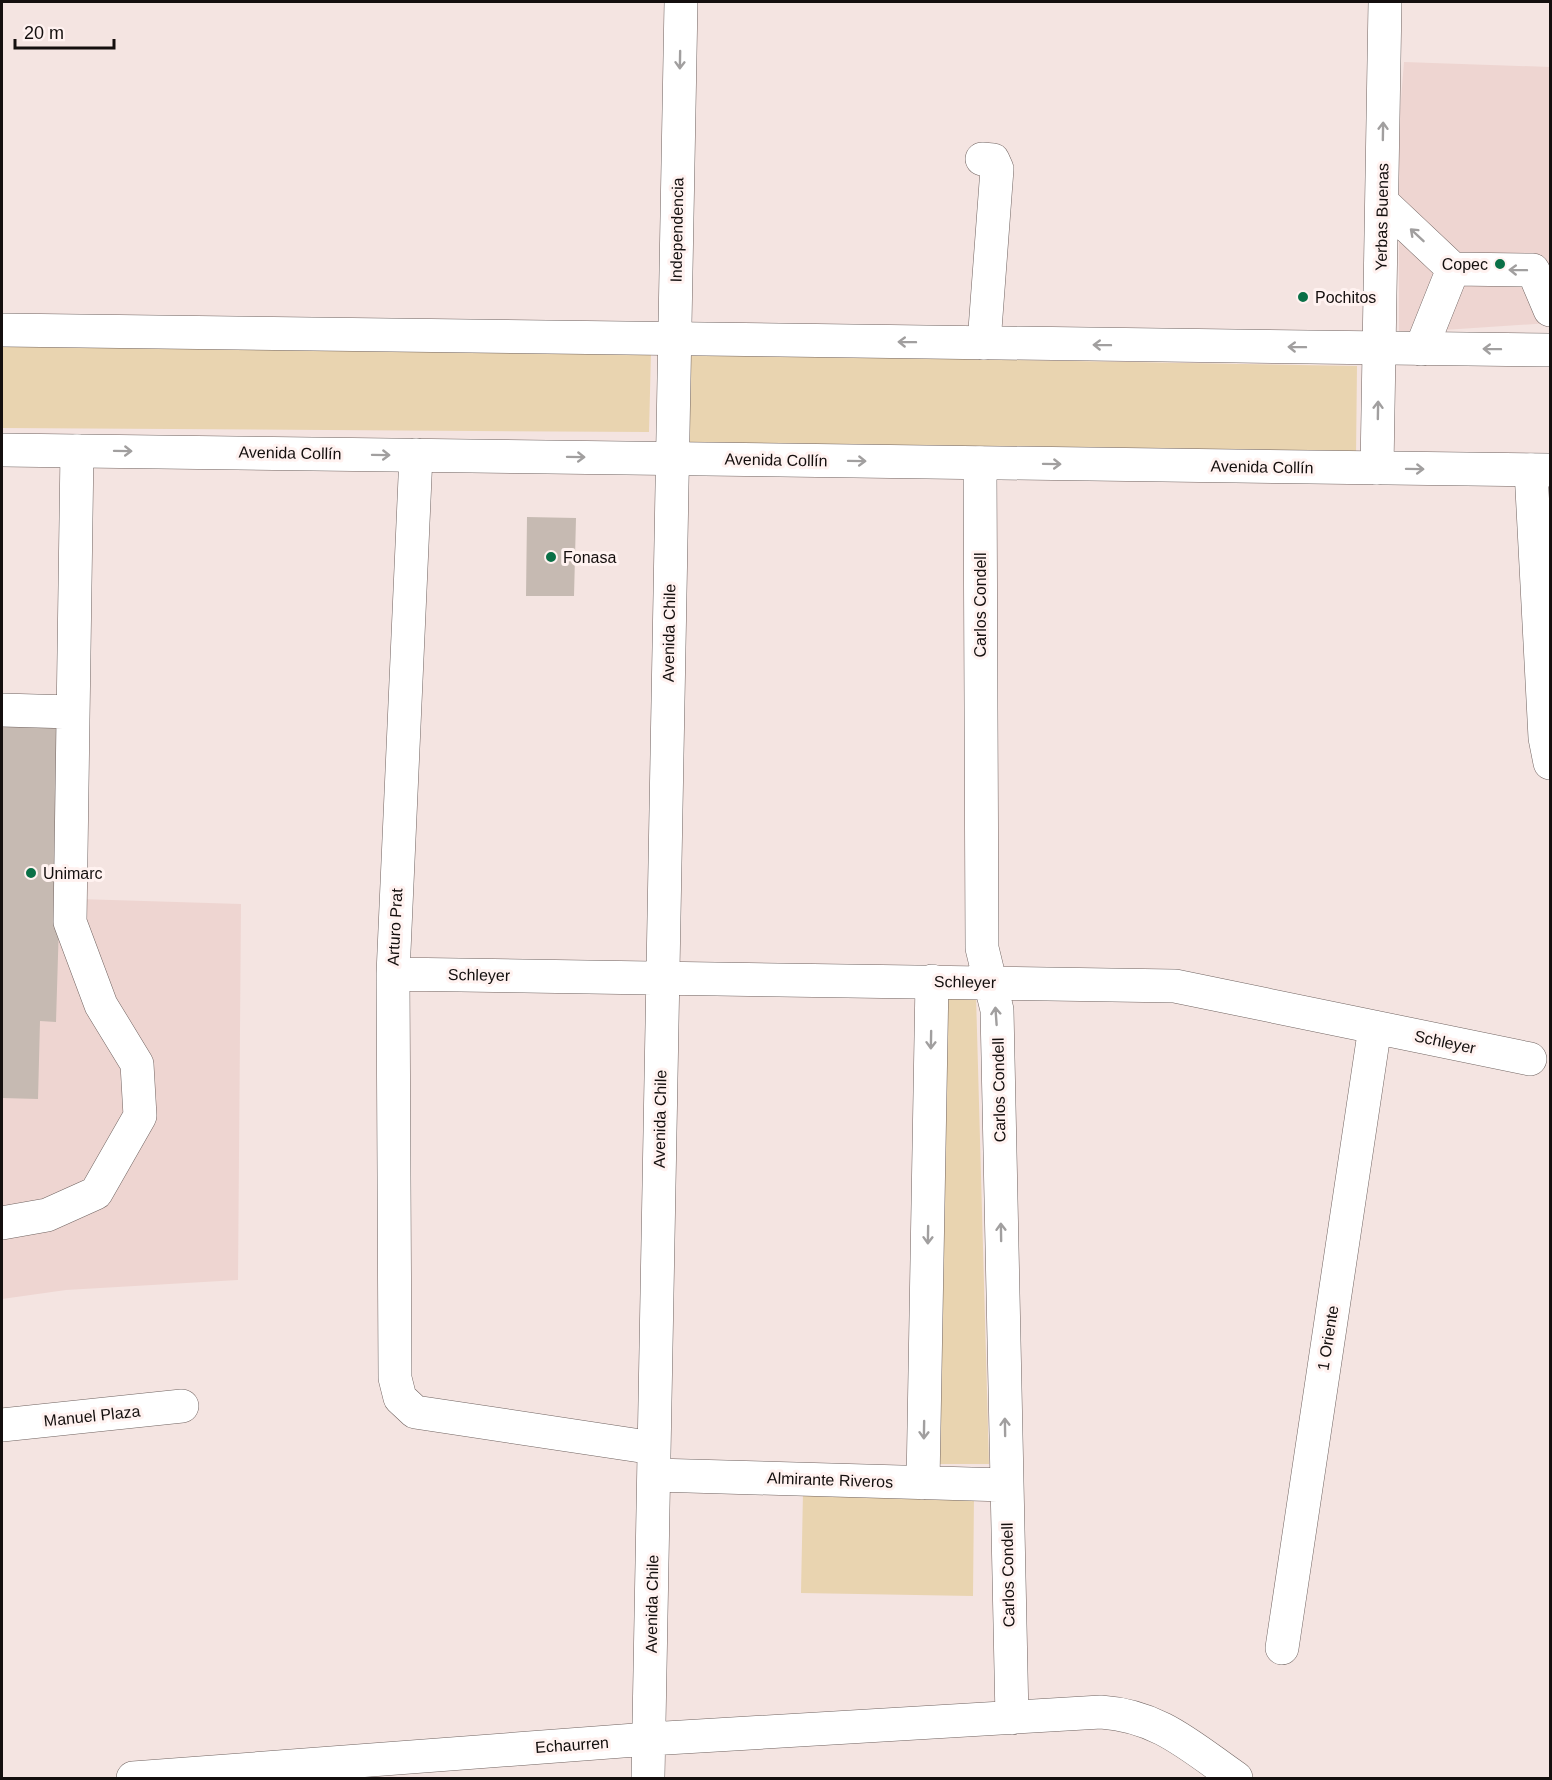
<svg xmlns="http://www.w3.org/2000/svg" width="1552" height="1780" font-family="Arial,sans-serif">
	<rect width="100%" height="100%" fill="#f4e4e1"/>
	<path fill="#eed5d1" d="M1404,62L1550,67V323L1399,333V124Z
		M2,701L79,899L241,904L238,1280L66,1290L2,1299Z"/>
	<path fill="#e9d4b0" d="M2,344L651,352L649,432L2,428Z
		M686,354L1357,366L1356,457L684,446Z
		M937,995H976L989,1464H937Z
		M803,1492L974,1495L973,1596L801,1593Z"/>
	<path fill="#c6bab2" d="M527,517L576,518L574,596H526Z
		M2,722L65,724L56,1022L40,1021L38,1099L2,1098Z"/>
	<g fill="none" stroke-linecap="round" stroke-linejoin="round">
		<defs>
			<path id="minor" d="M982,159L993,160L997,169L984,343
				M1382,202L1453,269
				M1421,349L1453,269L1533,270L1550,310
				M416,455L393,974L395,1378L400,1398L415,1412L654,1448
				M980,463L982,948L997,1010L1012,1718
				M1377,468L1385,2
				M1531,470L1545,738L1550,763
				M2,710L72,712
				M393,974L1175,986L1530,1059
				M2,1223L47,1215L96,1193L140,1116L137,1064L101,1005L70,922L77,451
				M2,1425L182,1406
				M654,1475L1006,1485
				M923,1483L932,981
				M1282,1648L1375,1027
				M133,1778L649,1739L1101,1712C1159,1716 1190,1746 1236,1778
				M648,1778L681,2"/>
			<path id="major" d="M2,330L1550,350
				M2,450L1550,470"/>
		</defs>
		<use href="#minor" stroke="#706360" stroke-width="34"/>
		<use href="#major" stroke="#706360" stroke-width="34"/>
		<use href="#minor" stroke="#fff" stroke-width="33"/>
		<use href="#major" stroke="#fff" stroke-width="33"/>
	</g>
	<defs><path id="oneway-shaft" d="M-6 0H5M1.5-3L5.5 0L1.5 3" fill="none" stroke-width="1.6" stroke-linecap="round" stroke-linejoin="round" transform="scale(1.5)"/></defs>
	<g stroke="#a19f9f">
		<use href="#oneway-shaft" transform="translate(680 60) rotate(91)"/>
		<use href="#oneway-shaft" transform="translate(1383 131) rotate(-89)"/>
		<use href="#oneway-shaft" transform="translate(1417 235) rotate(-137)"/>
		<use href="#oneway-shaft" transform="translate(1518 270) rotate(-179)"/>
		<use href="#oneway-shaft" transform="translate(907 342) rotate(-179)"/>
		<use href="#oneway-shaft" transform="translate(1102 345) rotate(-179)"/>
		<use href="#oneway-shaft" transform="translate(1297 347) rotate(-179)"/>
		<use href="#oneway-shaft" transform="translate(1492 349) rotate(-179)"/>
		<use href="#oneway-shaft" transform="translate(1378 410) rotate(-89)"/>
		<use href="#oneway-shaft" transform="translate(123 451) rotate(1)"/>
		<use href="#oneway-shaft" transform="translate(381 455) rotate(1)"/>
		<use href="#oneway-shaft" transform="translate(576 457) rotate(1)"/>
		<use href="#oneway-shaft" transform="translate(857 461) rotate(1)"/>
		<use href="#oneway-shaft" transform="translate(1052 464) rotate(1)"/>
		<use href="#oneway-shaft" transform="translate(1415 469) rotate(1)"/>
		<use href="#oneway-shaft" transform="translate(996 1016) rotate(-94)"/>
		<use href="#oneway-shaft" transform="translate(931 1040) rotate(91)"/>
		<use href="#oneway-shaft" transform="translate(1001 1232) rotate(-91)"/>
		<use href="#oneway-shaft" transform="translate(928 1235) rotate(91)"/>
		<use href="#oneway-shaft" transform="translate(1005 1427) rotate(-91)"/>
		<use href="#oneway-shaft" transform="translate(924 1430) rotate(91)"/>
	</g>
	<g fill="#0a7047" stroke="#fff2f0" stroke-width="2">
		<circle cx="1500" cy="264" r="6"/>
		<circle cx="1303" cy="297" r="6"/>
		<circle cx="551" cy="557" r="6"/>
		<circle cx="31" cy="873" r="6"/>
	</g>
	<g text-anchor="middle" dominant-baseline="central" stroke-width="6" stroke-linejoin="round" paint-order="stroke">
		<g font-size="16" fill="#140f0e" stroke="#fff2f0">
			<text transform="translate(1382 217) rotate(-89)">Yerbas Buenas</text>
			<text transform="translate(677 230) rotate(-89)">Independencia</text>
			<text transform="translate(290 453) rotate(1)">Avenida Collín</text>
			<text transform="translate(776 460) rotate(1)">Avenida Collín</text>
			<text transform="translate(1262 467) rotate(1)">Avenida Collín</text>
			<text transform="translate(980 605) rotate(-90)">Carlos Condell</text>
			<text transform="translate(669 633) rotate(-89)">Avenida Chile</text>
			<text transform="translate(395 927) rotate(-87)">Arturo Prat</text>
			<text transform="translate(479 975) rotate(1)">Schleyer</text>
			<text transform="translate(965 982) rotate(1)">Schleyer</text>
			<text transform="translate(1445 1042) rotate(12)">Schleyer</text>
			<text transform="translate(999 1090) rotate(-91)">Carlos Condell</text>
			<text transform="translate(660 1119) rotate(-89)">Avenida Chile</text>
			<text transform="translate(1328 1338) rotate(-81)">1 Oriente</text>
			<text transform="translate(92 1416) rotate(-6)">Manuel Plaza</text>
			<text transform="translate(830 1480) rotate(2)">Almirante Riveros</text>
			<text transform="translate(1008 1575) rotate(-91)">Carlos Condell</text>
			<text transform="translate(652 1604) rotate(-89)">Avenida Chile</text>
			<text transform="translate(572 1745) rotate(-4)">Echaurren</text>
		</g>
		<g font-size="16" fill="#140f0e" stroke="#fff2f0" text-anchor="start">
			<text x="1488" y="264" text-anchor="end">Copec</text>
			<text x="1315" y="297">Pochitos</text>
			<text x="563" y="557">Fonasa</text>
			<text x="43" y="873">Unimarc</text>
		</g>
	</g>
	<rect width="1552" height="1780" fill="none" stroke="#140f0e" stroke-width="6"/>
	<path d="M15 39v9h99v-9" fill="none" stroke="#140f0e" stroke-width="3"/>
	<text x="24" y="39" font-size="18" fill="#140f0e" stroke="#fff2f0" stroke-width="4.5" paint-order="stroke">20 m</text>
</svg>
